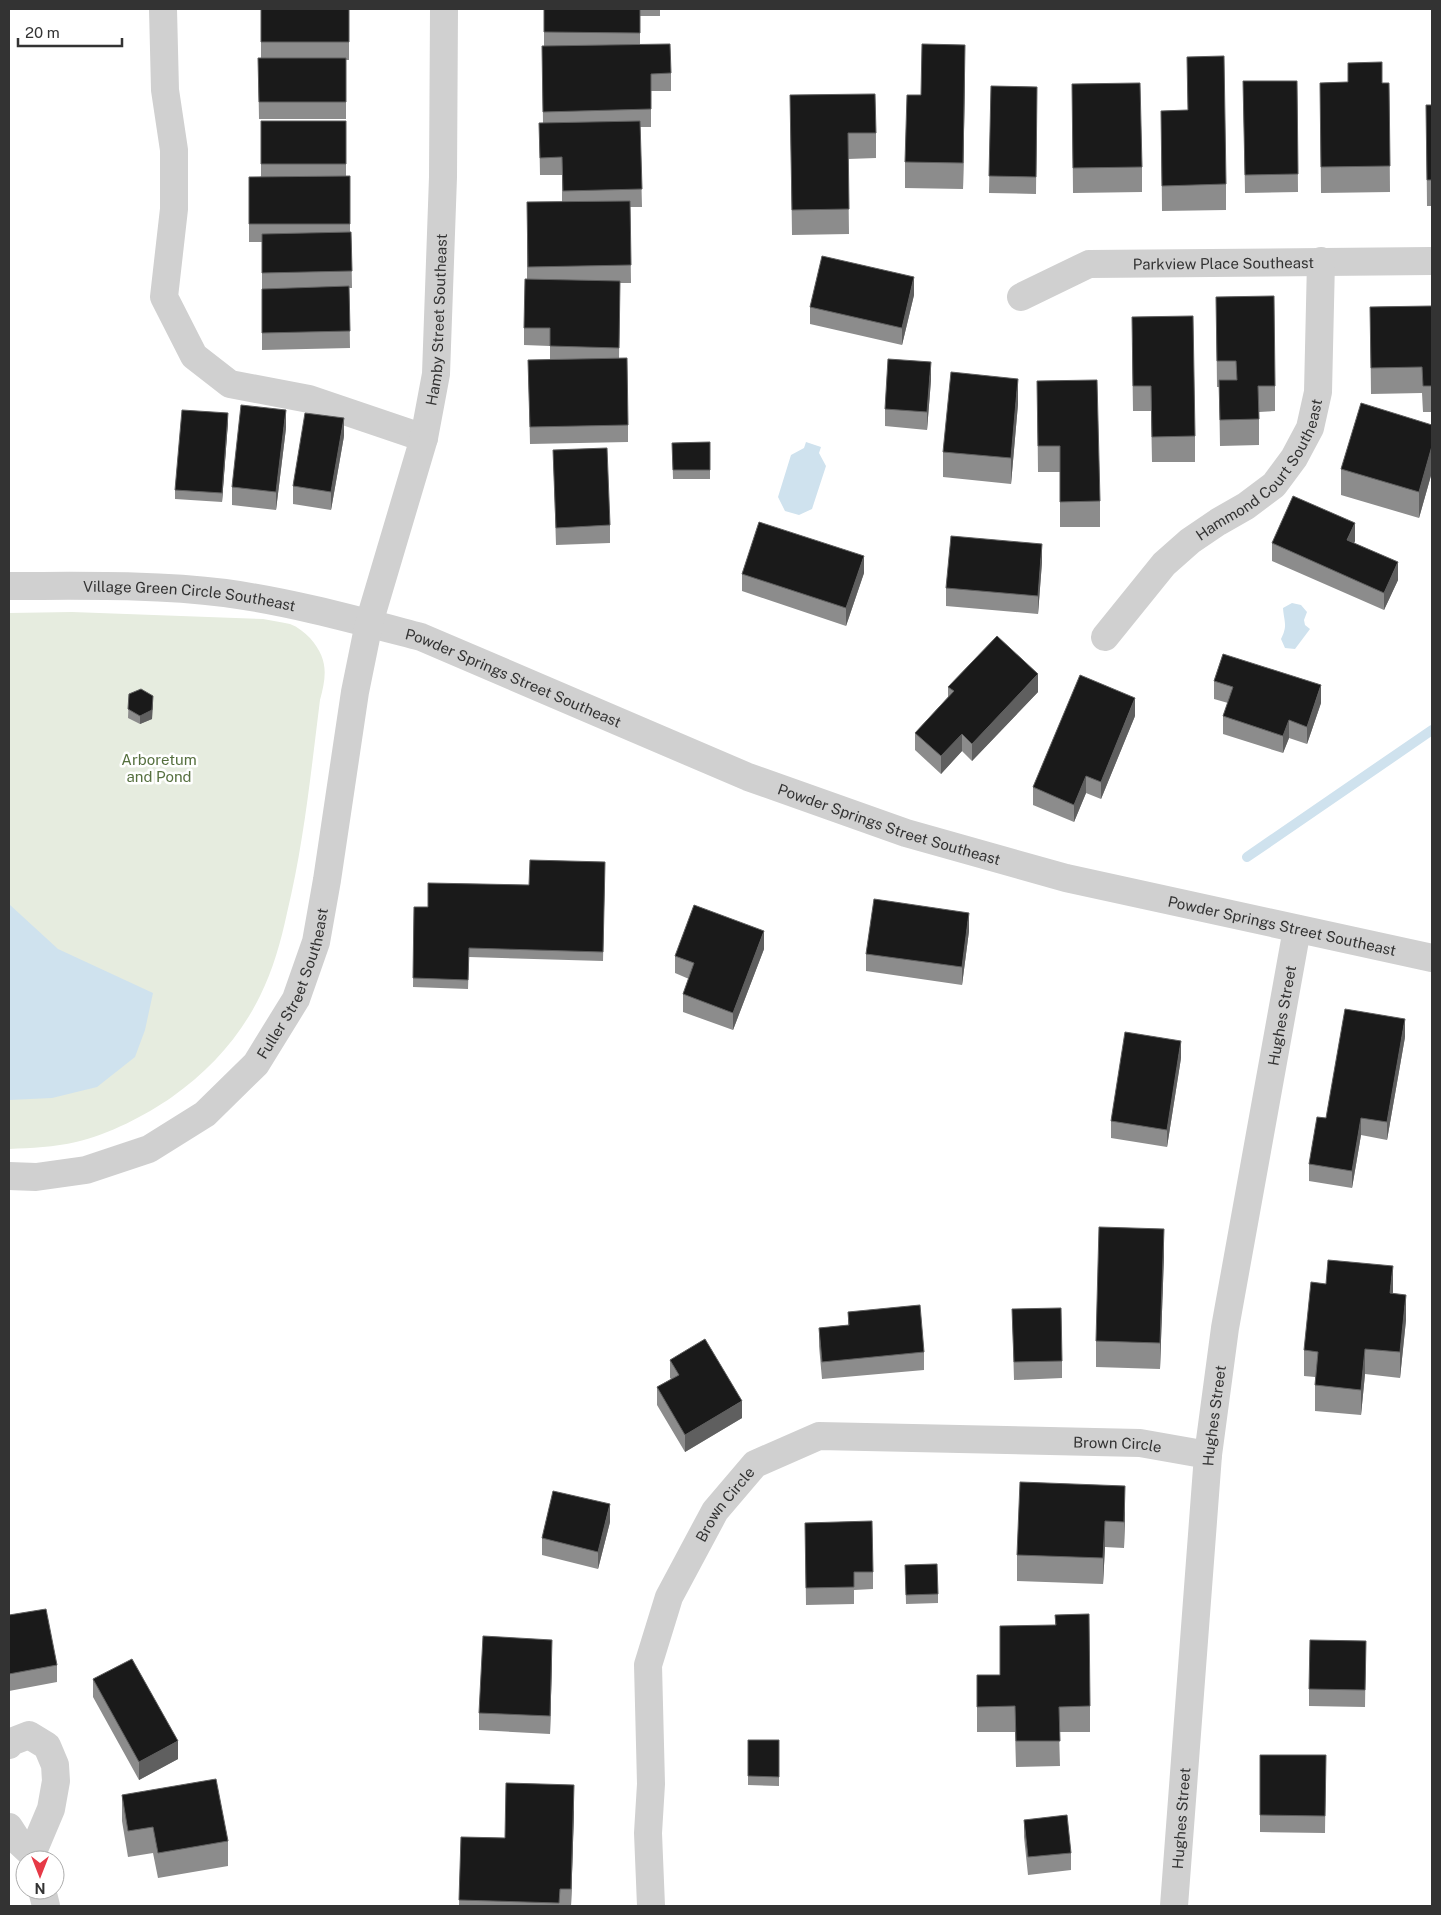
<svg xmlns="http://www.w3.org/2000/svg" width="1441" height="1915" font-family="'Public Sans',sans-serif">
	<rect width="100%" height="100%" fill="#fff"/>
	<path fill="#e6ecdf" d="M72,612L263,619C272,621 282,622 290,624C298,627 304,632 310,638C328,659 327,674 320,700C311,771 304,843 287,913C281,941 273,970 260,996C240,1037 209,1071 172,1097C146,1115 108,1135 76,1142C55,1147 31,1148 9,1149V613Z"/>
	<path fill="#cfe2ee" d="M806,442L821,447L819,453L826,466L812,509L799,515L785,511L778,497L791,455L804,448Z
		M1292,603L1301,605L1307,612L1304,620L1305,625L1310,629L1295,649L1285,648L1281,639C1288,625 1284,622 1283,608Z
		M9,904L58,949L153,993L145,1030L135,1057L97,1087L52,1098L9,1100Z"/>
	<g fill="none" stroke-linecap="round" stroke-linejoin="round">
		<path stroke="#cfe2ee" stroke-width="10" d="M1247,857L1432,730"/>
		<g stroke="#d0d0d0" stroke-width="28">
			<path d="M163,9L165,90L174,150V209L164,297L194,356L230,384L309,399L424,438"/>
			<path id="s1" d="M1021,297L1089,264L1432,261"/>
			<path id="s2" d="M9,586C81,586 153,584 225,593C291,602 356,620 421,637L748,777L906,833L1066,878L1432,958"/>
			<path id="s3" d="M1105,637L1164,564L1190,541L1218,522L1246,506L1274,485L1294,458L1310,428L1318,392L1321,261"/>
			<path id="s4" d="M9,1176L36,1177L86,1170L149,1149L205,1114L256,1064L296,999L316,942L327,880L355,692L369,623L424,438L436,374L443,177L444,9"/>
			<path d="M9,1745L11,1742L29,1735L47,1746L55,1765L56,1781L51,1809L32,1854L18,1841L9,1827"/>
			<path d="M42,1890L46,1906"/>
			<path id="s5" d="M651,1906L648,1833L651,1784L648,1665L669,1597L715,1511L755,1464L819,1436L1140,1443L1208,1455"/>
			<path id="s6" d="M1174,1906L1208,1455L1225,1328L1297,929"/>
		</g>
	</g>
	<path fill="#8c8c8c" d="M261,9H349V60H346V119H259L258,58H261Z
		M544,9H660V16H640V44L671,73V91H651V127H640L642,207H630L631,283H620L619,358L628,425V442L530,444L528,360H550V346L524,345V328L527,279V202H562V175H540L539,123H543L542,46H544Z
		M1187,57L1226,184V210L1162,211L1161,111L1188,110Z
		M1348,63L1382,83H1389L1390,192L1321,193L1320,83L1348,82Z
		M965,70L963,189L905,188V162L921,95Z
		M1243,81H1297L1298,192L1245,193Z
		M1072,84L1142,167V192L1073,193Z
		M991,86L1037,87L1036,194L989,193Z
		M790,95L876,133V158L848,159L849,234L792,235Z
		M1426,105H1432V206H1427Z
		M261,121H346V176H350V232H351L352,288H349L350,348L262,350V242H249V194L261,176Z
		M914,295L902,345L810,324V307Z
		M1216,297L1275,386V411L1259,412V445L1220,446L1219,387H1217Z
		M1432,306V412H1423L1422,393L1371,394L1370,307Z
		M1132,342L1195,436V462H1152L1151,411H1133Z
		M931,380L927,430L885,426V409Z
		M1037,381L1100,501V527H1060V472H1038Z
		M1018,404L1011,484L943,477V452Z
		M228,422L222,502L175,499V490Z
		M1432,425V472L1419,518L1341,495V469Z
		M286,428L276,510L232,505V487Z
		M344,436L331,510L293,504V486Z
		M710,442V479H673L672,443Z
		M553,450L610,525V543L556,545Z
		M1355,541L1354,543L1398,580L1384,610L1272,561V543Z
		M1042,562L1038,614L946,606V588Z
		M864,573L846,626L742,591V574Z
		M1214,681L1321,703L1307,744L1289,738L1283,753L1223,734V716L1228,703L1214,699Z
		M948,687L1038,692L972,761L962,751L941,774L915,750V733L948,697Z
		M129,694L153,704L152,719L140,724L128,718Z
		M1135,716L1101,799L1086,793L1074,822L1033,805V787Z
		M605,862L603,961L469,957L468,989L413,987L414,907H428L529,885Z
		M969,931L962,985L866,971V954Z
		M764,949L733,1030L683,1012V994L689,979L675,973V956Z
		M1405,1037L1387,1140L1361,1135L1352,1188L1309,1181V1164L1326,1118Z
		M1181,1058L1167,1147L1111,1138V1121Z
		M1164,1255L1160,1369L1096,1367V1341Z
		M1392,1293L1406,1320L1400,1378L1365,1374L1361,1415L1315,1411V1377L1304,1376V1350Z
		M1012,1309L1062,1361V1378L1014,1380Z
		M848,1312L924,1352V1370L822,1379L819,1346V1328L848,1325Z
		M670,1360L742,1418L685,1452L657,1405V1387L671,1379L670,1378Z
		M1125,1512L1124,1548L1105,1547L1103,1584L1017,1581V1555Z
		M610,1522L598,1569L542,1555V1538Z
		M805,1523L873,1572V1589L854,1590V1604L806,1605Z
		M905,1565L938,1594V1603L906,1604Z
		M9,1615L57,1665V1682L9,1691Z
		M1055,1615L1090,1706V1732H1059L1060,1766L1016,1767L1015,1732H977V1675H1000L1055,1625Z
		M1366,1641L1365,1707L1309,1706V1689Z
		M552,1657L550,1734L479,1730V1713Z
		M93,1679L178,1759L139,1780L93,1697Z
		M748,1740H779V1786L748,1785Z
		M1260,1755H1326L1325,1833L1260,1832Z
		M122,1795L228,1841V1866L158,1878L153,1853L128,1857L122,1821Z
		M574,1811L571,1906H459L461,1837L505,1838Z
		M1024,1820L1071,1853V1870L1028,1875L1024,1837Z"/>
	<path fill="#5f5f5f" d="M965,45V70L963,189V163Z
		M914,277V295L902,345V328Z
		M931,362V380L927,430V412Z
		M1018,379V404L1011,484V458Z
		M286,410V428L276,510V492Z
		M228,413V422L222,502V493Z
		M344,418V436L331,510V492Z
		M1432,446V472L1419,518V492Z
		M1355,523V541L1347,558V540Z
		M1042,544V562L1038,614V596Z
		M864,556V573L846,626V608Z
		M1398,562V580L1384,610V593Z
		M1038,674V692L972,761V744Z
		M1321,685V703L1307,744V727Z
		M153,696L152,719L140,724V716Z
		M1135,698V716L1101,799V782Z
		M1289,720V738L1283,753V736Z
		M962,734V751L941,774V756Z
		M1086,776V793L1074,822V805Z
		M969,913V931L962,985V967Z
		M764,931V949L733,1030V1013Z
		M1405,1019V1037L1387,1140V1122Z
		M1181,1041V1058L1167,1147V1130Z
		M1361,1118V1135L1352,1188V1171Z
		M1164,1229V1255L1160,1369V1343Z
		M1393,1266V1292L1390,1319V1293Z
		M1406,1295V1320L1400,1378V1352Z
		M1365,1349V1374L1361,1415V1390Z
		M742,1401V1418L685,1452V1435Z
		M1125,1486V1512L1124,1548V1522Z
		M610,1504V1522L598,1569V1552Z
		M1105,1521V1547L1103,1584V1558Z
		M552,1640V1657L550,1734V1716Z
		M178,1741V1759L139,1780V1762Z
		M574,1785V1811L571,1906V1889Z"/>
	<path fill="#1a1a1a" stroke="#5f5f5f" d="M261,9H349V42H261Z
		M544,9H640V33L544,32Z
		M670,44L671,73L651,74V109L543,112L542,46Z
		M922,44L965,45L963,163L905,162L907,95H921Z
		M1224,56L1226,184L1162,186L1161,111L1188,110L1187,57Z
		M258,58H346V102H259Z
		M1382,62V83H1389L1390,166L1321,167L1320,83L1348,82V63Z
		M1243,81H1297L1298,174L1245,175Z
		M1140,83L1142,167L1073,168L1072,84Z
		M991,86L1037,87L1036,177L989,176Z
		M875,94L876,133H848L849,209L792,210L790,95Z
		M1426,105H1432V180H1427Z
		M261,121H346V164H261Z
		M640,121L642,189L563,191L562,157L540,158L539,123Z
		M350,176V224H249V177Z
		M630,201L631,265L528,267L527,202Z
		M351,232L352,271L262,273V234Z
		M822,256L914,277L902,328L810,307Z
		M525,279L620,281L619,348L550,346V328H524Z
		M349,286L350,331L262,333V289Z
		M1274,296L1275,386H1258L1259,419L1220,420L1219,380H1237L1236,361H1217L1216,297Z
		M1432,306V386H1423L1422,367L1371,368L1370,307Z
		M1193,316L1195,436L1152,437L1151,386H1133L1132,317Z
		M627,358L628,425L530,427L528,360Z
		M888,359L931,362L927,412L885,409Z
		M951,372L1018,379L1011,458L943,452Z
		M1097,380L1100,501L1060,502V446H1038L1037,381Z
		M1361,403L1432,425V446L1419,492L1341,469Z
		M241,405L286,410L276,492L232,487Z
		M182,410L228,413L222,493L175,490Z
		M305,413L344,418L331,492L293,486Z
		M710,442V470H673L672,443Z
		M607,448L610,525L556,528L553,450Z
		M1293,496L1355,523L1347,540L1398,562L1384,593L1272,543Z
		M759,522L864,556L846,608L742,574Z
		M951,536L1042,544L1038,596L946,588Z
		M997,636L1038,674L972,744L962,734L941,756L915,733L954,691L948,687Z
		M1223,654L1321,685L1307,727L1289,720L1283,736L1223,716L1233,687L1214,681Z
		M1080,675L1135,698L1101,782L1086,776L1074,805L1033,787Z
		M141,689L153,696L152,710L140,716L128,709L129,694Z
		M530,860L605,862L603,952L469,948L468,980L413,978L414,907H428V883L529,885Z
		M874,899L969,913L962,967L866,954Z
		M694,905L764,931L733,1013L683,994L694,963L675,956Z
		M1345,1009L1405,1019L1387,1122L1361,1118L1352,1171L1309,1164L1317,1117L1326,1118Z
		M1125,1032L1181,1041L1167,1130L1111,1121Z
		M1099,1227L1164,1229L1160,1343L1096,1341Z
		M1328,1260L1393,1266L1390,1293L1406,1295L1400,1352L1365,1349L1361,1390L1315,1385L1318,1352L1304,1350L1311,1282L1326,1284Z
		M920,1305L924,1352L822,1362L819,1328L849,1325L848,1312Z
		M1061,1308L1062,1361L1014,1362L1012,1309Z
		M705,1339L742,1401L685,1435L657,1387L679,1375L670,1360Z
		M1020,1482L1125,1486L1124,1522L1105,1521L1103,1558L1017,1555Z
		M553,1491L610,1504L598,1552L542,1538Z
		M872,1521L873,1572H854V1587L806,1588L805,1523Z
		M937,1564L938,1594L906,1595L905,1565Z
		M46,1609L57,1665L9,1674V1615Z
		M1089,1614L1090,1706L1059,1707L1060,1741H1016L1015,1706L977,1707V1675H1000V1626L1056,1625L1055,1615Z
		M483,1636L552,1640L550,1716L479,1713Z
		M1310,1640L1366,1641L1365,1690L1309,1689Z
		M132,1659L178,1741L139,1762L93,1679Z
		M748,1740H779V1777L748,1776Z
		M1260,1755H1326L1325,1816L1260,1815Z
		M216,1779L228,1841L158,1853L153,1827L128,1831L122,1795Z
		M506,1783L574,1785L571,1889H560L559,1903L459,1900L461,1837L505,1838Z
		M1067,1815L1071,1853L1028,1857L1024,1820Z"/>
	<g text-anchor="middle" dominant-baseline="central" stroke-width="5" stroke-linejoin="round" paint-order="stroke">
		<g font-size="15" fill="#333" stroke="#fff">
			<text stroke="none"><textPath href="#s1" startOffset="210">Parkview Place Southeast</textPath></text>
			<text stroke="none"><textPath href="#s4" startOffset="1054">Hamby Street Southeast</textPath></text>
			<text stroke="none"><textPath href="#s3" startOffset="232">Hammond Court Southeast</textPath></text>
			<text stroke="none"><textPath href="#s2" startOffset="181">Village Green Circle Southeast</textPath></text>
			<text stroke="none"><textPath href="#s2" startOffset="518">Powder Springs Street Southeast</textPath></text>
			<text stroke="none"><textPath href="#s2" startOffset="922">Powder Springs Street Southeast</textPath></text>
			<text stroke="none"><textPath href="#s2" startOffset="1328">Powder Springs Street Southeast</textPath></text>
			<text stroke="none"><textPath href="#s4" startOffset="371">Fuller Street Southeast</textPath></text>
			<text stroke="none"><textPath href="#s6" startOffset="898">Hughes Street</textPath></text>
			<text stroke="none"><textPath href="#s6" startOffset="492">Hughes Street</textPath></text>
			<text stroke="none"><textPath href="#s5" startOffset="840">Brown Circle</textPath></text>
			<text stroke="none"><textPath href="#s5" startOffset="421">Brown Circle</textPath></text>
			<text stroke="none"><textPath href="#s6" startOffset="88">Hughes Street</textPath></text>
		</g>
		<g font-size="15" fill="#56703f" stroke="#fff">
			<text x="159" y="759">Arboretum<tspan x="159" dy="17">and Pond</tspan></text>
		</g>
	</g>
	<rect width="1441" height="1915" fill="none" stroke="#333333" stroke-width="20"/>
	<g transform="translate(40 1875) rotate(180)"><circle r="24" fill="#ffffff" stroke="#adadad"/>
	<path d="M0-4L9 19L0 12L-9 19Z" fill="#e63946"/>
	<text y="-8" font-size="14" font-weight="bold" text-anchor="middle" fill="#333333">N</text>
	</g>
	<path d="M18 38v8h104v-8" fill="none" stroke="#333333" stroke-width="2.5"/>
	<text x="25" y="38" font-size="15" fill="#333333" stroke="#ffffff" stroke-width="4" paint-order="stroke">20 m</text>
</svg>
